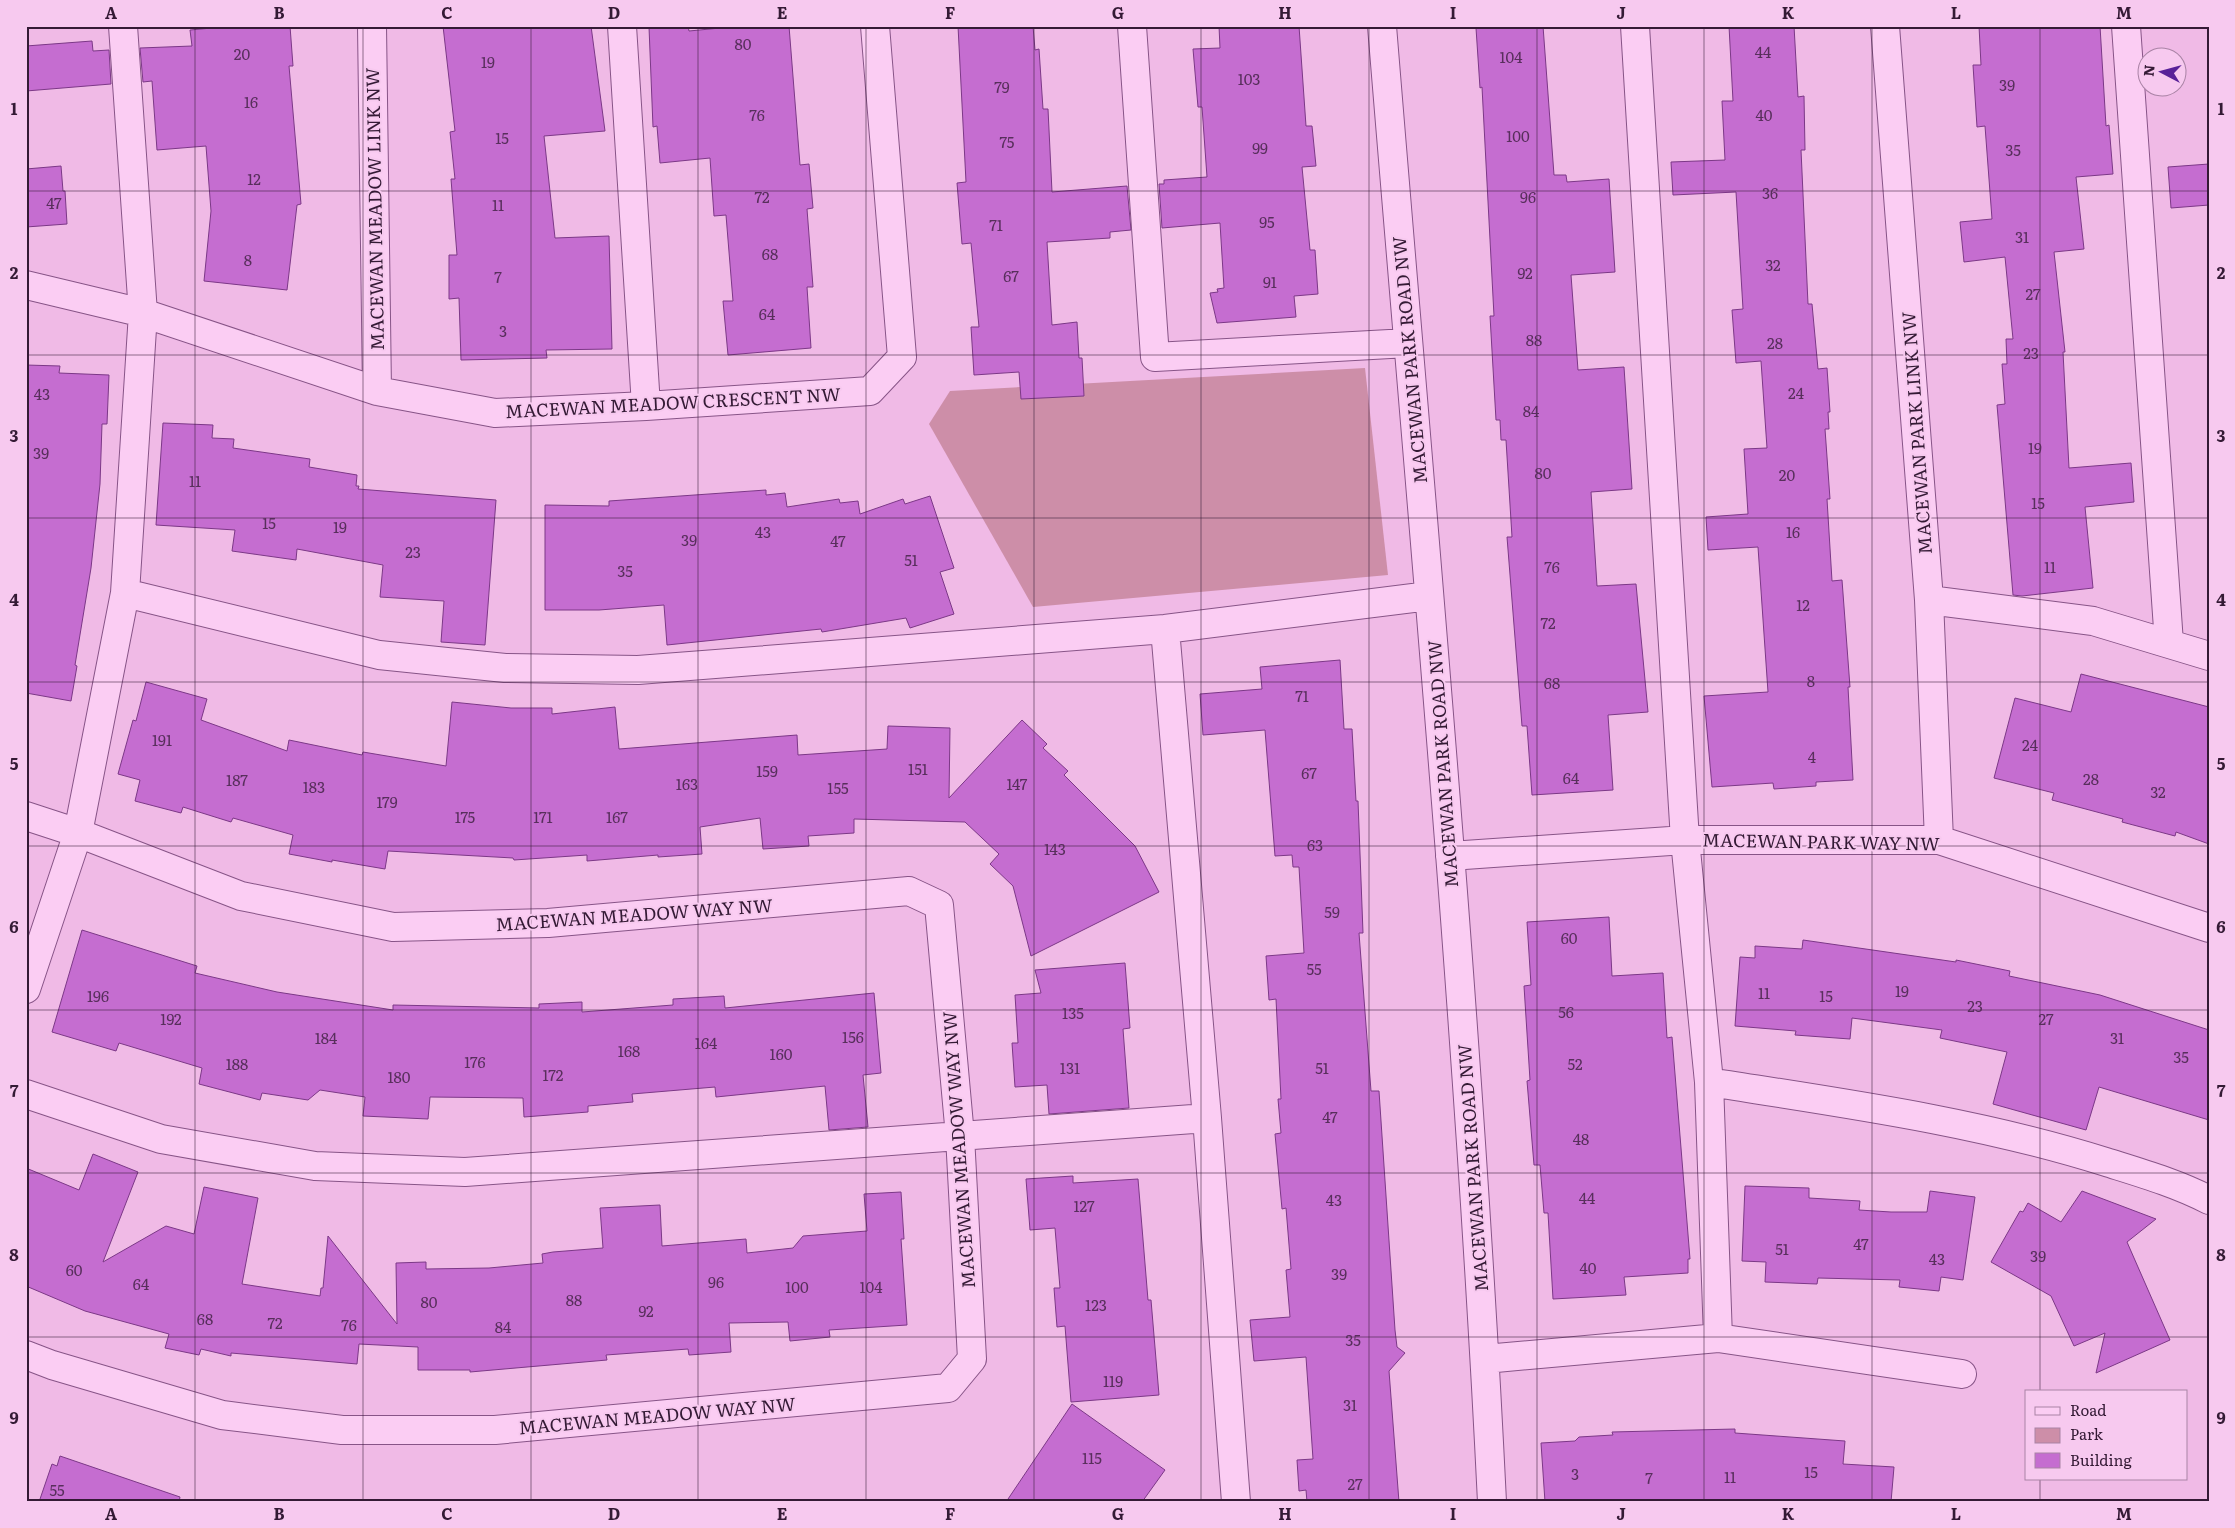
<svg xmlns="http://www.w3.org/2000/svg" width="2235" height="1528" font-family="Literata,serif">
	<rect width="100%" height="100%" fill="#f0bae6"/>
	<path fill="#cd8ea8" d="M1365,368L1388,575L1033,607L929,424L950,391Z"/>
	<path fill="#c56dd0" stroke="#7c3887" d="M234,26H290L293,66H289L301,204L297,205L287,290L204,281L211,211L206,146L157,150L152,81L143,82L140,48L192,46L190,30Z
		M443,26H591L605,131L544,136L555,238L609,236L612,349L546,350L547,358L461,360L459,298L449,299V255H457L451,179H455L450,132L455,131Z
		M688,26L689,31L741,26H789L800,165L809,164L813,208L807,209L813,287H807L811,348L728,355L723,301H733L726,215L714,216L710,158L660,163L657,126L653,127L649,27Z
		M958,26H1033L1035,50L1039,49L1043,109H1048L1052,192L1127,186L1131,230L1110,232V238L1047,242L1052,325L1077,322L1079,358H1082L1084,396L1021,399L1019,372L974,375L971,327H979L971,243L962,244L957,183L966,182Z
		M1219,26H1299L1306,126H1312L1316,166L1302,167L1310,250H1315L1318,294L1294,296L1296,317L1217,323L1210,293L1218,292L1217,289L1224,288L1220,223L1162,228L1159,184H1164V180L1207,177L1202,107H1198L1193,49L1220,48Z
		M1507,26H1543L1554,175H1566L1567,182L1609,179L1615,272L1571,275L1578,370L1624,367L1632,489L1591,492L1597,586L1636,584L1648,712L1608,715L1613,790L1532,795L1527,726H1522L1507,537H1512L1506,440H1501L1500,420H1496L1490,316H1494L1482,87L1480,88L1476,28Z
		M1729,26H1794L1798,97L1804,96L1805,150H1801L1808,304H1812L1818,369L1827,368L1830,412H1828L1829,429H1825L1830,499H1827L1832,581L1842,580L1850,687H1848L1853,780L1816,782V786L1774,789L1773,783L1712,787L1704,696L1768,692L1758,547L1708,550L1706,517L1748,514L1744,449L1767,448L1761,361L1736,363L1732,310L1743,309L1736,192L1673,195L1671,162L1725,160L1722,101H1733Z
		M1979,26H2100L2106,126L2109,125L2113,174L2076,177L2084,249L2054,252L2065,352H2063L2069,468L2131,463L2134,502L2085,507L2093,588L2022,596L2013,595L1997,405L2005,404L2002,364H2007L2006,339H2013L2005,257L1964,262L1960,222L1992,219L1985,126L1977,127L1973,65H1981Z
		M92,41L93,51L109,50L111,84L26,91V46Z
		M2209,164V205L2171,208L2168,167Z
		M61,166L63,191H65L67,224L26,227V169Z
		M26,365L60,366L59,373L109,375L107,424H102L100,484L91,568L75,665L77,666L71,701L26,693Z
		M163,423L213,425L212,438L234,439L233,448L310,459L309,467L357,475L356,486H359L358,489L496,500L485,645L441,642L444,601L380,597L383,565L297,549L296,560L232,551L235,530L156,525Z
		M766,490V495L785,493L787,507L839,499L840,503L858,501L860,514L903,499L905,504L930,496L954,568L940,572L954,614L910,628L906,618L822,632L821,629L667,645L664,605L599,610H545V505L609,506V501Z
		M1340,660L1344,729H1352L1356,801H1358L1363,933H1359L1371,1091H1379L1395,1330L1397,1347L1405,1353L1389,1371L1399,1502H1307L1306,1490L1299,1491L1297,1460L1313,1459L1306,1357L1254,1361L1250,1320L1290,1317L1286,1270L1291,1269L1286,1208L1282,1209L1275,1134L1281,1133L1278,1099H1281L1276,999L1269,1000L1266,956L1304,953L1299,867H1293L1292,855L1275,856L1265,730L1203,735L1200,694L1262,689L1260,667Z
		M2081,674L2209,707V844L2176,832L2175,836L2122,822L2123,819L2052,800L2054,793L1994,778L2015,698L2071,712Z
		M146,682L207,699L201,720L287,751L289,740L362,755L363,752L446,766L452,702L511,708H552V714L615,707L619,749L797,735L798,755L887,749L888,726L950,728L949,798L1022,720L1047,744L1043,748L1068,771L1064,775L1135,846L1159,892L1031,956L1013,886L990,864L999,854L965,822L854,819V833L808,836L809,846L763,849L760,818L700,827L702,854L658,857V855L587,861V855L514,860L513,858L388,851L385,869L332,860V862L289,854L293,835L233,818L231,822L183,807L181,813L135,801L140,780L118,774L133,720L136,721Z
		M1609,917L1612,976L1663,973L1667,1038L1672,1037L1690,1259H1688V1273L1624,1277L1626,1295L1553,1299L1548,1213H1544L1540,1165H1534L1527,1081L1530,1080L1524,986L1531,985L1527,922Z
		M82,930L197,966L195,973L277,992L393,1010V1005L539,1008V1004L582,1002V1012L673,1005V999L724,996L725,1008L874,993L881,1073L863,1075L868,1127L829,1130L825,1086L716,1097L715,1087L632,1094L633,1102L588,1106V1112L524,1117L523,1098L430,1097L428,1119L363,1116L365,1097L320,1090L308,1100L262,1093L260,1100L199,1084L202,1068L119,1043L116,1051L52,1032Z
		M1803,940L1956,962V960L2010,971L2009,976L2100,995L2209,1030V1120L2099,1087L2086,1130L1993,1104L2007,1052L1940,1038L1942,1030L1852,1018L1850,1039L1795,1035L1796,1031L1735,1026L1740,957L1755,958V946L1802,949Z
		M1125,963L1130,1028L1123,1029L1129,1108L1049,1114L1047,1085L1015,1087L1012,1043H1018L1015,995L1041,993L1035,970Z
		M93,1154L138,1172L103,1262L166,1226L194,1234L204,1187L258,1198L242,1284L320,1296L321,1288H323L328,1236L397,1324L396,1263L426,1262V1269L489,1268L543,1263L542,1254L553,1252L603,1248L600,1208L660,1205L662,1246L746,1239L747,1253L793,1248L803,1236L867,1231L864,1194L901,1192L904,1239H901L907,1325L829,1330L830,1337L790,1341L788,1322L729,1323L731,1352L689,1355L688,1349L606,1355L607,1360L470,1372V1370H418V1347L359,1344L357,1364L231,1353V1356L201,1349L199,1355L165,1348L169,1334L85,1311L26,1286V1168L79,1190Z
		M1073,1176V1183L1138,1179L1148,1300H1151L1159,1395L1071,1402L1065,1326L1057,1327L1054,1288H1060L1055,1228L1030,1230L1026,1179Z
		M1745,1186L1809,1188V1198L1860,1201L1859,1210L1891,1212H1927L1930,1191L1975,1197L1963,1280L1941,1277L1939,1291L1899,1287L1900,1280L1818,1278L1817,1284L1765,1282L1766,1262L1742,1261Z
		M2082,1191L2156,1219L2127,1242L2170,1340L2096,1373L2105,1333L2074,1346L2051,1296L1991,1262L2020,1211L2023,1212L2028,1203L2061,1222Z
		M1072,1404L1165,1470L1142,1502H1006Z
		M1735,1429V1433L1845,1441L1843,1464L1894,1467L1891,1502H1545L1541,1443L1575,1441L1579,1437L1613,1435L1612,1432Z
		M60,1456L180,1497L179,1502H39L52,1464L57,1466Z"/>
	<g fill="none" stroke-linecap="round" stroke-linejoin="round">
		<defs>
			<path id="minor" d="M372,26L377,391
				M622,26L646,406
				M1132,26L1155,357L1408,343
				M1382,26C1422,518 1468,1009 1492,1502
				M1635,26L1685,840L1709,1082L1718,1338
				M1885,26L1929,600L1939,840
				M2126,26L2169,643
				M26,285L143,313L377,391L495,413L646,406L870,391L902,357L875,26
				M125,593L379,655L505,668L638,670L1165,629L1429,596
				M1929,600L2093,621L2209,656
				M1165,629L1207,1118L1236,1502
				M26,816L78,833L241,896L393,927L548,923L909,891L939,905L960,1136L972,1359L948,1388L495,1430H342L222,1415L52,1365L26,1355
				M1450,856L1685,840H1939L2209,928
				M26,989L78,833L125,593L143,313L123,26
				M1709,1082C1842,1103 1976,1121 2106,1162C2141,1173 2176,1183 2209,1200
				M26,1094L161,1139L315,1166L465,1172L1207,1118
				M1485,1359L1718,1338L1962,1374"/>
		</defs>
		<use href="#minor" stroke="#875487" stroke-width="30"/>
		<use href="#minor" stroke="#fbcdf3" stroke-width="28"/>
	</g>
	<path fill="none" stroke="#341a35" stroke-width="1" stroke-opacity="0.55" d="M195,26V1502M363,26V1502M531,26V1502M698,26V1502M866,26V1502M1034,26V1502M1201,26V1502M1369,26V1502M1537,26V1502M1704,26V1502M1872,26V1502M2040,26V1392M26,191H2209M26,355H2209M26,518H2209M26,682H2209M26,846H2209M26,1010H2209M26,1173H2209M26,1337H2209M2040,1479V1502"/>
	<g text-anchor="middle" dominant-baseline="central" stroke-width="4" stroke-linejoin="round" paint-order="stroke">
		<g font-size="15" fill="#582f5c">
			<text x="743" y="43">80</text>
			<text x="1763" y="51">44</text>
			<text x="242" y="53">20</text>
			<text x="1511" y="56">104</text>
			<text x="488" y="61">19</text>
			<text x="1249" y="78">103</text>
			<text x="2007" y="84">39</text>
			<text x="1002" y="86">79</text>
			<text x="251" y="101">16</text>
			<text x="757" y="114">76</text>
			<text x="1764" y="114">40</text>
			<text x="1518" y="135">100</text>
			<text x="502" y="137">15</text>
			<text x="1007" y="141">75</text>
			<text x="1260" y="147">99</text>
			<text x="2013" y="149">35</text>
			<text x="254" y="178">12</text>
			<text x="1770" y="192">36</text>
			<text x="762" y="196">72</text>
			<text x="1528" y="196">96</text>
			<text x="54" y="202">47</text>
			<text x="498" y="204">11</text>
			<text x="1267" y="221">95</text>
			<text x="996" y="224">71</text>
			<text x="2022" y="236">31</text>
			<text x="770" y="253">68</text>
			<text x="248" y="259">8</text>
			<text x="1773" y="264">32</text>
			<text x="1525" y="272">92</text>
			<text x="1011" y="275">67</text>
			<text x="498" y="276">7</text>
			<text x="1270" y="281">91</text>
			<text x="2033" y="293">27</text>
			<text x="767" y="313">64</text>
			<text x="503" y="330">3</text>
			<text x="1534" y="339">88</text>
			<text x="1775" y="342">28</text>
			<text x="2031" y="352">23</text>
			<text x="1796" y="392">24</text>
			<text x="42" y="393">43</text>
			<text x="1531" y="410">84</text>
			<text x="2035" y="447">19</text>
			<text x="41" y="452">39</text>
			<text x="1543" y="472">80</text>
			<text x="1787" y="474">20</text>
			<text x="195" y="480">11</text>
			<text x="2038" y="502">15</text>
			<text x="269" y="522">15</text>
			<text x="340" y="526">19</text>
			<text x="763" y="531">43</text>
			<text x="1793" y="531">16</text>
			<text x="689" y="539">39</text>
			<text x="838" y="540">47</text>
			<text x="413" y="551">23</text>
			<text x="911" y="559">51</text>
			<text x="1552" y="566">76</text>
			<text x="2050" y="566">11</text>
			<text x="625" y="570">35</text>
			<text x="1803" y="604">12</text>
			<text x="1548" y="622">72</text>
			<text x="1811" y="680">8</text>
			<text x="1552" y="682">68</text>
			<text x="1302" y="695">71</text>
			<text x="162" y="739">191</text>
			<text x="2030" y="744">24</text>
			<text x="1812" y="756">4</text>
			<text x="918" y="768">151</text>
			<text x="767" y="770">159</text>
			<text x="1309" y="772">67</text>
			<text x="1571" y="777">64</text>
			<text x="2091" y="778">28</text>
			<text x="237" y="779">187</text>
			<text x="687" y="783">163</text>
			<text x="1017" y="783">147</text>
			<text x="314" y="786">183</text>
			<text x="838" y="787">155</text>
			<text x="2158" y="791">32</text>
			<text x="387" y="801">179</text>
			<text x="465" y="816">175</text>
			<text x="543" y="816">171</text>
			<text x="617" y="816">167</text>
			<text x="1315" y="844">63</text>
			<text x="1055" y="848">143</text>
			<text x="1332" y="911">59</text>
			<text x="1569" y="937">60</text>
			<text x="1314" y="968">55</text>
			<text x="1902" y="990">19</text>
			<text x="1764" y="992">11</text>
			<text x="98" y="995">196</text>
			<text x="1826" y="995">15</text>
			<text x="1975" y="1005">23</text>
			<text x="1566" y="1011">56</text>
			<text x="1073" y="1012">135</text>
			<text x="171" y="1018">192</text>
			<text x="2046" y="1018">27</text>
			<text x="853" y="1036">156</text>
			<text x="326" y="1037">184</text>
			<text x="2117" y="1037">31</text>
			<text x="706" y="1042">164</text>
			<text x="629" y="1050">168</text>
			<text x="781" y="1053">160</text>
			<text x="2181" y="1056">35</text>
			<text x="475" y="1061">176</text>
			<text x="237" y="1063">188</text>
			<text x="1575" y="1063">52</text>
			<text x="1070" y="1067">131</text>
			<text x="1322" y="1067">51</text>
			<text x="553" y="1074">172</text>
			<text x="399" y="1076">180</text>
			<text x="1330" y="1116">47</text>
			<text x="1581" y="1138">48</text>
			<text x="1587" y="1197">44</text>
			<text x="1334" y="1199">43</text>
			<text x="1084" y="1205">127</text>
			<text x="1861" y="1243">47</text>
			<text x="1782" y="1248">51</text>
			<text x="2038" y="1255">39</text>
			<text x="1937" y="1258">43</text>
			<text x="1588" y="1267">40</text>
			<text x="74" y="1269">60</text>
			<text x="1339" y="1273">39</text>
			<text x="716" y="1281">96</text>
			<text x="141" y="1283">64</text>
			<text x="797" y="1286">100</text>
			<text x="871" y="1286">104</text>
			<text x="574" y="1299">88</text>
			<text x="429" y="1301">80</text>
			<text x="1096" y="1304">123</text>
			<text x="646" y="1310">92</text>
			<text x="205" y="1318">68</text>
			<text x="275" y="1322">72</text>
			<text x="349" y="1324">76</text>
			<text x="503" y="1326">84</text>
			<text x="1353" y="1339">35</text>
			<text x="1113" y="1380">119</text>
			<text x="1350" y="1404">31</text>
			<text x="1092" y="1457">115</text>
			<text x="1811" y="1471">15</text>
			<text x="1575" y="1473">3</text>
			<text x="1730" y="1476">11</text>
			<text x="1649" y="1477">7</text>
			<text x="1355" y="1483">27</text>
			<text x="57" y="1489">55</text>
		</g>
		<g font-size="18" fill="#341a35" stroke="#f7c9ef">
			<text transform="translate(374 209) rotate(-91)">MACEWAN MEADOW LINK NW</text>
			<text transform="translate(1409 360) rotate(-95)">MACEWAN PARK ROAD NW</text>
			<text transform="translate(673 402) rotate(-3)">MACEWAN MEADOW CRESCENT NW</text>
			<text transform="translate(1916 433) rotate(-94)">MACEWAN PARK LINK NW</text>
			<text transform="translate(1442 764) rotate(-94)">MACEWAN PARK ROAD NW</text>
			<text transform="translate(1821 841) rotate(1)">MACEWAN PARK WAY NW</text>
			<text transform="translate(634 914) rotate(-4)">MACEWAN MEADOW WAY NW</text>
			<text transform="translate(958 1150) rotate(-94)">MACEWAN MEADOW WAY NW</text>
			<text transform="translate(1472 1168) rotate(-94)">MACEWAN PARK ROAD NW</text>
			<text transform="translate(657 1415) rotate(-5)">MACEWAN MEADOW WAY NW</text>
		</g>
	</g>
	<rect width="2235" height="1528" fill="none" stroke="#f7c9ef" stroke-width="55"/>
	<rect x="2025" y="1390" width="162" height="90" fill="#f7c9ef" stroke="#a983a5"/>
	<rect x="2035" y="1407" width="25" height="8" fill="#fbcdf3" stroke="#a983a5"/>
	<text x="2070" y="1416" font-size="15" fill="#341a35">Road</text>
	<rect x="2035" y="1428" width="25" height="15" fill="#cd8ea8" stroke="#a983a5"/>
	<text x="2070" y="1440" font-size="15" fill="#341a35">Park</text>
	<rect x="2035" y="1453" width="25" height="15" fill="#c56dd0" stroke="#a983a5"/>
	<text x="2070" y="1466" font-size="15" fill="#341a35">Building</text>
	<g transform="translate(2162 72) rotate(276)"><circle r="24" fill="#f7c9ef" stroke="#a983a5"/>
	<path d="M0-4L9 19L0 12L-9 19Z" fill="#582198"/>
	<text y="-8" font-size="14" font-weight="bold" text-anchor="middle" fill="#341a35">N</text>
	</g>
	<rect x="28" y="28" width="2180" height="1472" fill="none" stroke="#341a35" stroke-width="2"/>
	<g font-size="16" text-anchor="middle" font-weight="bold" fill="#341a35">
		<text x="111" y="19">A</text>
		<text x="279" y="19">B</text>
		<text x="447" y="19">C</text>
		<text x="614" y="19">D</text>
		<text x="782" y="19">E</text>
		<text x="950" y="19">F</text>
		<text x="1118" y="19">G</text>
		<text x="1285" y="19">H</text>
		<text x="1453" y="19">I</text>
		<text x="1621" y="19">J</text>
		<text x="1788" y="19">K</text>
		<text x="1956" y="19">L</text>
		<text x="2124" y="19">M</text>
		<text x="14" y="115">1</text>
		<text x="2221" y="115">1</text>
		<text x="14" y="279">2</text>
		<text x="2221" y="279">2</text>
		<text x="14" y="442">3</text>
		<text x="2221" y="442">3</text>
		<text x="14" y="606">4</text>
		<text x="2221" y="606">4</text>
		<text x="14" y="770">5</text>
		<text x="2221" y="770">5</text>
		<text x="14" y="933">6</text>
		<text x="2221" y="933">6</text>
		<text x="14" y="1097">7</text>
		<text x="2221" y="1097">7</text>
		<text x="14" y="1261">8</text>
		<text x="2221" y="1261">8</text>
		<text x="14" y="1424">9</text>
		<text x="2221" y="1424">9</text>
		<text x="111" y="1520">A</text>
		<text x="279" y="1520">B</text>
		<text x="447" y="1520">C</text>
		<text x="614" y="1520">D</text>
		<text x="782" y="1520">E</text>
		<text x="950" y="1520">F</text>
		<text x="1118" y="1520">G</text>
		<text x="1285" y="1520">H</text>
		<text x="1453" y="1520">I</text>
		<text x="1621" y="1520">J</text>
		<text x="1788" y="1520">K</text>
		<text x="1956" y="1520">L</text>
		<text x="2124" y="1520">M</text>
	</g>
</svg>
